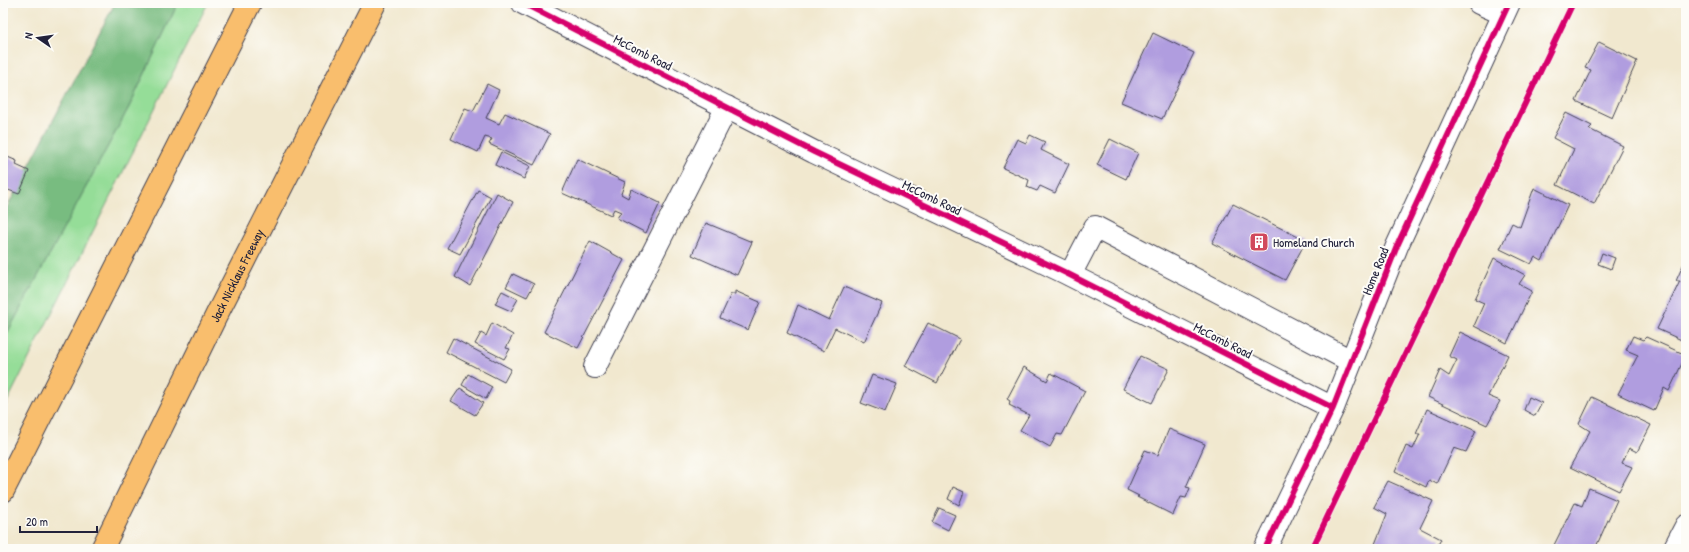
<svg xmlns="http://www.w3.org/2000/svg" width="1689" height="552" font-family="'Patrick Hand',sans-serif">
	<rect width="100%" height="100%" fill="#fdfcf7"/>
	<filter id="ink" filterUnits="userSpaceOnUse"><feTurbulence type="fractalNoise" baseFrequency=".025" numOctaves="2"/><feDisplacementMap in="SourceGraphic" scale="8" xChannelSelector="R" yChannelSelector="G"/><feConvolveMatrix kernelMatrix="1 2 1 2 8 2 1 2 1" color-interpolation-filters="sRGB"/></filter>
	<filter id="wash" filterUnits="userSpaceOnUse"><feTurbulence type="fractalNoise" baseFrequency=".012" numOctaves="4" result="noise"/><feDisplacementMap in="SourceGraphic" scale="16" xChannelSelector="R" yChannelSelector="G"/><feGaussianBlur stdDeviation="0.9" result="paint"/><feColorMatrix in="noise" values="0 0 0 0 0 0 0 0 0 0 0 0 0 0 0 0 0 1.4 0 .05"/><feComposite in="paint" operator="in"/></filter>
	<g filter="url(#wash)">
		<rect width="100%" height="100%" fill="#f1e8cf"/>
		<path fill="#95dd98" stroke="#5c806a" d="M178,3H208L3,410V341L129,107Z"/>
		<path fill="#78bc80" stroke="#4d6f5e" d="M115,3H178L129,107L3,341V215Z"/>
		<g id="blocks">
			<path fill="#b09ddf" d="M1153,33L1194,53L1162,119L1121,102Z
				M1599,42L1637,61L1612,118L1576,101L1591,70L1585,68Z
				M487,84L499,90L486,118L499,124L505,113L550,134L534,165L489,144L492,139L485,137L478,152L451,139L465,108L473,111Z
				M1566,113L1592,126L1589,129L1623,146L1594,204L1557,185L1574,149L1553,138Z
				M1030,135L1045,142L1041,150L1069,164L1055,193L1040,186L1037,191L1027,187L1029,180L1003,168L1017,139L1026,143Z
				M1110,139L1138,153L1126,179L1097,165Z
				M501,152L530,166L524,179L495,165Z
				M3,155L17,161L16,165L29,171L19,194L3,188Z
				M577,159L625,182L621,194L628,198L631,189L660,203L646,233L617,218L621,212L614,209L611,215L562,193Z
				M1534,188L1568,205L1542,261L1535,257L1531,264L1500,249L1512,223L1520,227Z
				M478,190L491,197L460,254L447,248Z
				M497,193L513,202L470,286L455,277Z
				M1233,204L1306,241L1285,280L1212,243Z
				M706,223L752,242L737,275L692,255Z
				M590,241L624,260L578,348L544,332Z
				M1602,253L1615,258L1611,269L1598,264Z
				M1494,258L1525,275L1519,284L1532,291L1507,343L1474,326L1484,303L1475,299Z
				M1684,263H1686V342L1657,329L1680,281H1676Z
				M513,274L534,284L527,297L506,287Z
				M844,287L882,303L864,342L835,328L824,351L787,333L798,305L829,320Z
				M502,291L518,299L511,311L495,304Z
				M735,291L760,302L748,330L720,318L731,294H735Z
				M492,323L513,335L506,348L510,349L504,359L475,344L481,333L486,336Z
				M928,323L960,339L937,383L905,366Z
				M1460,332L1508,355L1488,396L1500,401L1487,425L1428,397L1440,370L1449,376L1457,360L1449,356Z
				M1633,336L1643,340L1646,337L1686,355L1669,391L1664,388L1654,411L1618,394L1638,355L1626,350Z
				M453,338L511,369L504,382L446,352Z
				M1140,356L1169,369L1152,403L1123,389Z
				M1024,367L1047,381L1051,373L1085,391L1062,435L1057,434L1050,447L1020,430L1029,415L1009,405L1010,401L1007,399Z
				M468,374L492,387L486,399L462,385Z
				M872,375L897,384L885,412L861,403Z
				M460,388L483,403L475,415L451,401Z
				M1529,397L1542,403L1535,416L1524,410Z
				M1592,397L1651,425L1637,452L1629,448L1622,463L1632,467L1619,491L1570,467L1590,431L1579,424Z
				M1427,409L1476,431L1466,452L1454,448L1437,484L1429,480L1426,487L1395,472L1406,446L1413,449L1420,434H1416Z
				M1169,429L1205,444L1186,487L1190,488L1186,498L1181,497L1173,515L1137,497L1139,496L1127,490L1145,450L1158,455Z
				M1388,481L1433,501L1420,528L1441,539L1436,549H1373L1387,514L1374,507Z
				M953,487L964,492L959,505L948,499Z
				M1589,488L1617,500L1595,549H1552L1575,503L1582,506Z
				M939,508L955,515L948,530L932,522Z"/>
		</g>
	</g>
	<g filter="url(#ink)">
		<use href="#blocks" fill-opacity="0" stroke="#414051" stroke-width="1"/>
		<g fill="none" stroke-linecap="round" stroke-linejoin="round">
			<defs>
				<path id="minor" d="M523,3L814,152L1064,272L1333,408
					M1479,3L1504,14
					M1070,275L1095,227L1351,361
					M595,367L727,107
					M1265,549L1333,408L1397,246L1509,3
					M1674,549L1686,526"/>
				<g id="highway">
					<path d="M3,491L250,3"/>
					<path id="s1" d="M102,549L217,314L375,3"/>
				</g>
			</defs>
			<use href="#minor" stroke="#414051" stroke-width="24"/>
			<use href="#highway" stroke="#414051" stroke-width="24"/>
			<use href="#minor" stroke="#fff" stroke-width="22"/>
			<use href="#highway" stroke="#f9be6d" stroke-width="22"/>
			<defs>
				<path id="cycleway" d="M523,3L814,152L1064,272L1333,408
					M1265,549L1333,408L1397,246L1509,3
					M1312,549L1573,3"/>
			</defs>
			<use href="#cycleway" stroke="#fdfcf7" stroke-width="8"/>
			<use href="#cycleway" stroke="#d6006c" stroke-width="6"/>
		</g>
	</g>
	<defs>
		<symbol id="building-square" viewBox="-11 -11 22 22"><rect x="-9" y="-9" width="18" height="18" rx="4" fill="#d1495b" stroke="#fdfcf7"/><path d="M-4-6H4V6H1V3H-1V6H-4ZM-2.5-4.3h1.7v1.8h-1.7ZM.8-4.3h1.7v1.8H.8ZM-2.5-1h1.7V.8h-1.7ZM.8-1h1.7V.8H.8Z" fill="#fff"/></symbol>
	</defs>
	<g fill-rule="evenodd">
		<use href="#building-square" x="1248" y="231" width="22" height="22"/>
	</g>
	<g text-anchor="middle" dominant-baseline="central" stroke-width="4" stroke-linejoin="round" paint-order="stroke">
		<g font-size="13" fill="#22223b" stroke="#fdfcf7">
			<text transform="translate(643 52) rotate(27)">McComb Road</text>
			<text transform="translate(932 197) rotate(26)">McComb Road</text>
			<text transform="translate(1375 271) rotate(-68)">Home Road</text>
			<text stroke="none"><textPath href="#s1" startOffset="305">Jack Nicklaus Freeway</textPath></text>
			<text transform="translate(1223 340) rotate(27)">McComb Road</text>
		</g>
		<g font-size="13" fill="#22223b" stroke="#fdfcf7" text-anchor="start">
			<text x="1273" y="242">Homeland Church</text>
		</g>
	</g>
	<rect width="1689" height="552" fill="none" stroke="#fdfcf7" stroke-width="16"/>
	<g transform="translate(38 38) rotate(283)" stroke="#fdfcf7" stroke-width="3" paint-order="stroke">
	<path d="M0-3L7 15L0 10L-7 15Z" fill="#22223b"/>
	<text y="-6" font-size="11" font-weight="bold" text-anchor="middle" fill="#22223b">N</text>
	</g>
	<path d="M20 526v6h77v-6" fill="none" stroke="#22223b" stroke-width="2"/>
	<text x="26" y="526" font-size="12" fill="#22223b" stroke="#fdfcf7" stroke-width="3" paint-order="stroke">20 m</text>
</svg>
